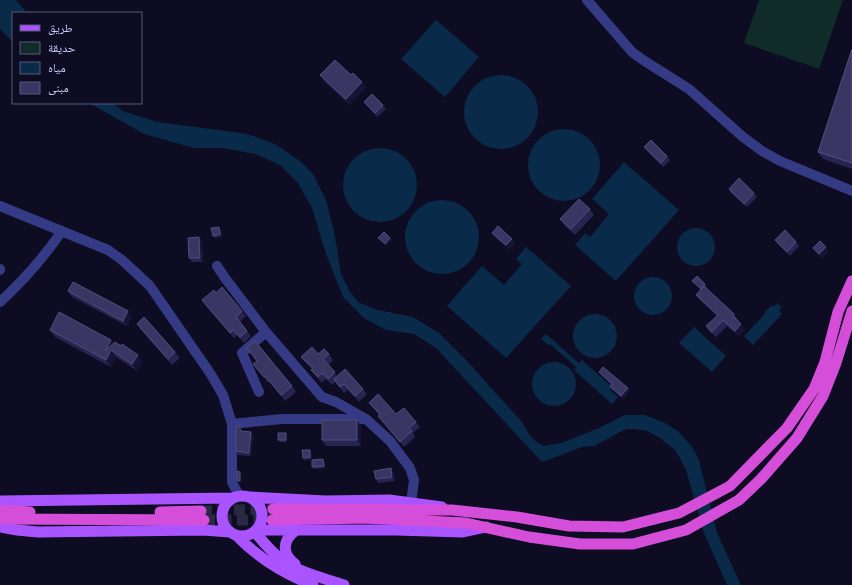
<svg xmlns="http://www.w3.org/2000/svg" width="852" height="585" font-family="Overpass,'Noto Naskh Arabic',sans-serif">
	<rect width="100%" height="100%" fill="#0d0c22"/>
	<path fill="#0f2c28" d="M759,0H843L819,69L744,43Z"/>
	<path fill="#092a48" d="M0,0H16L27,13H13V42L0,29Z
		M436,20L479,57L445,97L401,59Z
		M464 112a37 37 0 1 1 74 0a37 37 0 1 1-74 0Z
		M89,103H112L123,111L157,122L248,134L275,144L300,161L313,174L326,200L335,236L341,274L349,290L358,302L378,310L413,317L439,333L466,360L522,422L529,434L535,441L544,446L561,443L599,428L625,415H645L665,423L679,432L692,447L699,460L717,533L741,585H727L704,533L686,470L676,451L660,438L647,431L636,429H626L594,446L582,447L542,462L436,348L414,334L386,330L365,319L343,297L326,254L312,208L298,183L281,166L256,154L222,148H194L144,134Z
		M528 165a36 36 0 1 1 72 0a36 36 0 1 1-72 0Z
		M343 185a37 37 0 1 1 74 0a37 37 0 1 1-74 0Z
		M624,162L679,210L616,281L575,245L585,233L590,237L609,214L592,199Z
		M405 237a37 37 0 1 1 74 0a37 37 0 1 1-74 0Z
		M677 247a19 19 0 1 1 38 0a19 19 0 1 1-38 0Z
		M526,247L571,286L506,358L447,306L482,266L504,285L522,264L516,259Z
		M634 296a19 19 0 1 1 38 0a19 19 0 1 1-38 0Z
		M777,303L782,307L779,311L782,314L753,345L744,336L765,314L764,313L772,305L774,307Z
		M573 336a22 22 0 1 1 44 0a22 22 0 1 1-44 0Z
		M694,327L726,356L712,372L679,343Z
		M546,334L579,363L582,360L612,387L610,390L618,397L612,404L574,370L576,367L550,344L548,345L541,339Z
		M532 384a22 22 0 1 1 44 0a22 22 0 1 1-44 0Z"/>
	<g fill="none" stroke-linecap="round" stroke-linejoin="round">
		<path stroke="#2a2943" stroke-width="11" stroke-dasharray="11 5.5" stroke-linecap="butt" d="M201,511L273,509
			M204,520H272"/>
		<path stroke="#343b84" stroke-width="10" d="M587,0L632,52L643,60L689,89L743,137L762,151L780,161L852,191
			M0,206L108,250L122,260L150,286L210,373L223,395L232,424V482L239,496
			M217,266L225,278L266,332L322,397L336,402L366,419L390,441L410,468L414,480L411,503
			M0,269V270
			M0,302C23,281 44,257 62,231
			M259,392L242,353L266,332
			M232,424L282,419H364"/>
		<path stroke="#aa54ff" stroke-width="11" d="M222 516a20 20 0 1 1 40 0a20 20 0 1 1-40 0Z
			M250,497L326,501L389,500L442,507
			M0,501L233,498
			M0,527L17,530L38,532L203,530L230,532
			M257,530H396L463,532L486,527
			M295,531C282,541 282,554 295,564
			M255,532C263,542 271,552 281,559C299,573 324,578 344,585
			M236,535C258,558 284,574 313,585"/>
		<path stroke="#d44eda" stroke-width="11" d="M273,509L452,510L517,517L569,526L623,527L679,513L730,486L787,428L814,389L825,362L838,312L852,281
			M0,510L30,512
			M160,512L201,511
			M0,519L204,520
			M272,520L364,518L466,523L529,537L580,544H633L686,530L739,500L761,479L797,438L823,396L836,363L852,311"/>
	</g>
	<path fill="#272451" d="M852,49V169L823,159L818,152Z
		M320,75H351L362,82L366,87L350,105L324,81Z
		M364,102L383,105L386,109L377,117Z
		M644,147L667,156L670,160L663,167L647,151Z
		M729,189L754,193L757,197L747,207L731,193Z
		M590,209L594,215L575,235L564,225L560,219Z
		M220,229L222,236L215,238L213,236Z
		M492,233L512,239L515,243L509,249L495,237Z
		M199,237L202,241L203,262H192L189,258Z
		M775,240L796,242L799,246L790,256L778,244Z
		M813,248L829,251L822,258L816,252Z
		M692,281L707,286L705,288L734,314L738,320V321L745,330L739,336L727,326L716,337L710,332L706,326L717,316L700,300L696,295L701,289Z
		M68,291L132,317L127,326L72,297Z
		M216,293L242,311L246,316L240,322L251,336L244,343L237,335L234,338L206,306L202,300Z
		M137,324L175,352L180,358L172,365L141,330Z
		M50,330L111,340L113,343L143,362L137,371L116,357L111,367L55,337Z
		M247,348L292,386L296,392L285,401L269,381L268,383L258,370L253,364L257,362Z
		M318,354H329L333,360L328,365L337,376L363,389L367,394L359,402L348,390L344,393L335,382L332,385L326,379L322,383L315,375L311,370L312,369L305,362L301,357Z
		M599,372L628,388L630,391L623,399L612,390L610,386L611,384L601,375Z
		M369,403L396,414L416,422L420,427L413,433L415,437L404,447L382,421L378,416L379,415Z
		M357,420L361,426V446H326L322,440Z
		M242,430V431L254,436L251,456L238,455L236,451Z
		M287,435V442H280L278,440Z
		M311,452L312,459L304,460L303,458Z
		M325,461V468L314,469L312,467Z
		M394,472L395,481L378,483L376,479Z"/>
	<path fill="#151336" d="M362,82L366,87L350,105L346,99Z
		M199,237L202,241L203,262L200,258Z
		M390,238L392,240L386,246L385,244Z
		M512,239L515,243L509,249L506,245Z
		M826,247L829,251L822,258L819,254Z
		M128,311L132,317L127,326L123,321Z
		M741,324L745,330L739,336L735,331Z
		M111,340L116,347L111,350L116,357L111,367L106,360L105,351Z
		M138,355L143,362L137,371L132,364Z
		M628,388L630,391L623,399L621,396Z
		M357,420L361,426V446L357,440Z
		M251,432L254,436L251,456L249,453Z
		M286,433L287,435V442L286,440Z
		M310,450L311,452L312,459L310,457Z
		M323,459L325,461V468L324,466Z
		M391,468L394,472L395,481L392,477Z
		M240,472L242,473L241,483L240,481Z"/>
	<path fill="#393664" stroke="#504e7c" d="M852,49V163L818,152Z
		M335,60L351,75L353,73L362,82L346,99L320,75Z
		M372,94L383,105L375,113L364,102Z
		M651,140L667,156L661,163L644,147Z
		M739,178L754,193L744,204L729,189Z
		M579,199L590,209L571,229L560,219Z
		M498,226L512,239L506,245L492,233Z
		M219,227L220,234L213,236L211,228Z
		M785,230L796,242L787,252L775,240Z
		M384,232L390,238L385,244L378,238Z
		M199,237L200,258H189L188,238Z
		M820,241L826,247L819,254L813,248Z
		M697,276L705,284L701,289L692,281Z
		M73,282L128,311L123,321L68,291Z
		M704,286L734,314L733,316L741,324L735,331L723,320L712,332L706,326L718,315L696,295Z
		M222,287L242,311L236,317L247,331L240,337L233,330L230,333L202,300L214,290L216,293Z
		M59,312L111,340L105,351L115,342L121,346L122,344L138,355L132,364L111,350L106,360L50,330Z
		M144,317L175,352L168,359L137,324Z
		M255,341L292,386L281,395L265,376L264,377L253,364L257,361L247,348Z
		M312,347L318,354L324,349L329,354L323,359L335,372L328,379L322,373L318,377L311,370L313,368L301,357Z
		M603,367L628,388L621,396L610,386L612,384L599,372Z
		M345,369L363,389L355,396L344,384L340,387L334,379Z
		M378,394L396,414L404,408L416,422L409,428L412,431L400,442L378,416L380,414L369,403Z
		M322,420H357V440H322Z
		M236,426H239L241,431L251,432L249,453L236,451Z
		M278,433H286V440H278Z
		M302,450H310V457L303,458Z
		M323,459L324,466L312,467V460Z
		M391,468L392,477L376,479L374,471Z
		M237,471L240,472V481H238L237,479Z"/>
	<rect x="12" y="12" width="130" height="92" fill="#0d0c22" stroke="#5a597a"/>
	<rect x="20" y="25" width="20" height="6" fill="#aa54ff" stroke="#5a597a"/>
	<text x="48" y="32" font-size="12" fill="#cdcdff">طريق</text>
	<rect x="20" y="42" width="20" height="12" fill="#0f2c28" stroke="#5a597a"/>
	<text x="48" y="52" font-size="12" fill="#cdcdff">حديقة</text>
	<rect x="20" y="62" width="20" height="12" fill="#092a48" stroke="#5a597a"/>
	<text x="48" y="72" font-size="12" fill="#cdcdff">مياه</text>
	<rect x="20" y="82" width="20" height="12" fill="#393664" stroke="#5a597a"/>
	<text x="48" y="92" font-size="12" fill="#cdcdff">مبنى</text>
</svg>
